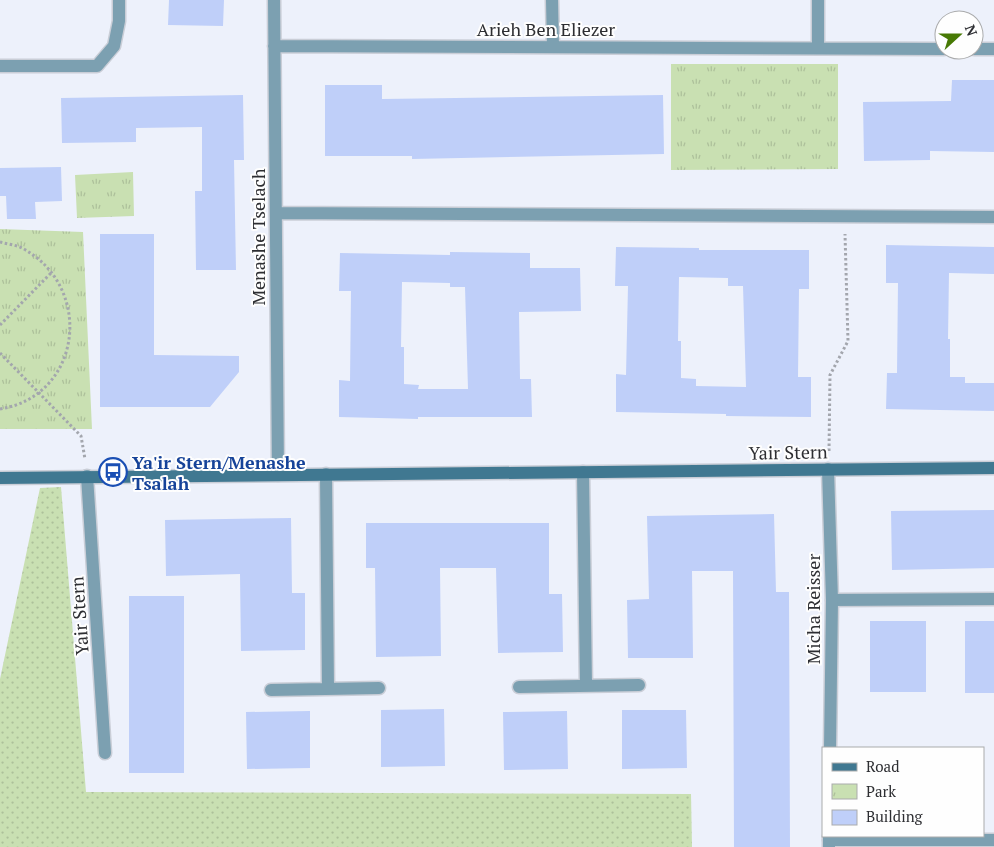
<svg xmlns="http://www.w3.org/2000/svg" width="994" height="847" font-family="'PT Serif',serif">
	<defs>
		<pattern id="grass-dots" width="8" height="8" patternUnits="userSpaceOnUse" patternTransform="scale(1.25)"><rect width="8" height="8" fill="#c9e0b2"/><path d="M2 2h.1M6 6h.1" fill="none" stroke="#adc09a" stroke-width="1.8" stroke-linecap="round"/></pattern>
		<pattern id="park-tufts" width="24" height="20" patternUnits="userSpaceOnUse" patternTransform="scale(1.25)"><rect width="24" height="20" fill="#c9e0b2"/><path d="M3 7l-1-3M5 7V3M7 7l1-3M15 17l-1-3M17 17v-4M19 17l1-3" fill="none" stroke="#adc09a"/></pattern>
	</defs>
	<rect width="100%" height="100%" fill="#edf1fb"/>
	<path fill="url(#grass-dots)" d="M61,487L86,792L691,794L692,847H0V679L40,488Z"/>
	<path fill="url(#park-tufts)" d="M671,64H838V169L671,170Z
		M133,172L134,216L77,218L75,175Z
		M0,229L83,232L92,429H0Z"/>
	<path fill="#bfcff9" fill-rule="evenodd" d="M169,0H224L223,26L168,25Z
		M952,80H994V152L930,151V160L864,161L863,102L951,101Z
		M325,85H382V99L663,95L664,154L412,159V156H325Z
		M243,95L244,160H234L236,270H196L195,191H202V127L136,128V142L62,143L61,98Z
		M61,167L62,201L35,202L36,219H7L6,196H0V168Z
		M100,234H154V355L239,356V372L210,407H100Z
		M886,245L994,247V274L949,273L948,339H950V377H965V383H994V411L886,409L887,373H897L898,283H886Z
		M616,247L699,248V250H809V289H799L798,377H811V417L726,416V414L616,412V374L626,375L628,286H615ZM679,277L728,278V286H743L746,387L696,386V379L681,378V341H678Z
		M450,252L530,253V268H580L581,311L519,312L520,379H531L532,417H418V419L339,417V380L350,381L351,291H339L340,253L450,255ZM402,282L450,283V287H465L468,389H418L419,385L404,384V347H401Z
		M994,510V568L892,570L891,511Z
		M774,514L776,592H789L790,847H734L733,571H692L693,658H628L627,600L649,599L647,516Z
		M291,518L292,593H305V650L241,651L240,574L166,576L165,520Z
		M366,523H549V594H562L563,652L498,653L496,568H440L441,656L376,657L375,568H366Z
		M129,596H184V773H129Z
		M870,621H926V692H870Z
		M965,621H994V693H965Z
		M444,709L445,766L381,767V710Z
		M622,710H686L687,768L622,769Z
		M310,711V768L247,769L246,712Z
		M567,711L568,769L504,770L503,712Z"/>
	<g fill="none" stroke-linecap="round" stroke-linejoin="round">
		<defs>
			<path id="lane" d="M0,66H97L114,46L119,21V0
				M832,600L994,599
				M829,840H994"/>
			<path id="street" d="M274,0L278,475
				M552,0L553,47
				M274,46L944,49
				M818,48V0
				M974,49H994
				M276,213L994,217
				M828,469L832,600L830,748
				M583,472L586,686
				M326,474L328,689
				M87,476L105,753
				M519,687L639,685
				M271,690L379,688
				M829,847V836"/>
			<path id="secondary" d="M0,478L994,468"/>
		</defs>
		<use href="#lane" stroke="#caced7" stroke-width="15"/>
		<use href="#street" stroke="#caced7" stroke-width="15"/>
		<use href="#secondary" stroke="#caced7" stroke-width="15"/>
		<path stroke="#a3a6ad" stroke-width="3" stroke-dasharray="2.5 2.5" stroke-linecap="butt" d="M0,242C7,244 16,245 22,248C95,287 82,396 0,409
			M0,325L51,273
			M0,353L81,436L85,459
			M829,451L830,375L848,341L845,234"/>
		<use href="#lane" stroke="#7ca0b1" stroke-width="12"/>
		<use href="#street" stroke="#7ca0b1" stroke-width="12"/>
		<use href="#secondary" stroke="#407891" stroke-width="12"/>
	</g>
	<defs>
		<symbol id="bus-ring" viewBox="-11 -11 22 22"><circle r="9.5" fill="#fefefe" stroke="#1a4fb4" stroke-width="1.5"/><path d="M-5-6H5V4H4V6H2V4H-2V6H-4V4H-5ZM-3.5-4V0h7V-4ZM-3.5 1.2v1.5H-2V1.2ZM2 1.2v1.5H3.5V1.2Z" fill="#1a4fb4"/></symbol>
	</defs>
	<g fill-rule="evenodd">
		<use href="#bus-ring" x="97" y="456" width="32" height="32"/>
	</g>
	<g text-anchor="middle" dominant-baseline="central" stroke-width="4" stroke-linejoin="round" paint-order="stroke">
		<g font-size="18" fill="#2d2e32" stroke="#fefefe">
			<text x="546" y="29">Arieh Ben Eliezer</text>
			<text transform="translate(258 237) rotate(-90)">Menashe Tselach</text>
			<text transform="translate(788 452) rotate(-1)">Yair Stern</text>
			<text transform="translate(813 609) rotate(-90)">Micha Reisser</text>
			<text transform="translate(79 616) rotate(-94)">Yair Stern</text>
		</g>
		<g font-size="18" font-weight="bold" fill="#164399" stroke="#fefefe" text-anchor="start">
			<text x="132" y="462">Ya'ir Stern/Menashe<tspan x="132" dy="21">Tsalah</tspan></text>
		</g>
	</g>
	<rect x="822" y="747" width="162" height="90" fill="#fefefe" stroke="#aaabac"/>
	<rect x="832" y="763" width="25" height="8" fill="#407891" stroke="#aaabac"/>
	<text x="866" y="772" font-size="15" fill="#2d2e32">Road</text>
	<rect x="832" y="784" width="25" height="15" fill="url(#park-tufts)" stroke="#aaabac"/>
	<text x="866" y="797" font-size="15" fill="#2d2e32">Park</text>
	<rect x="832" y="810" width="25" height="15" fill="#bfcff9" stroke="#aaabac"/>
	<text x="866" y="822" font-size="15" fill="#2d2e32">Building</text>
	<g transform="translate(959 35) rotate(69)"><circle r="24" fill="#fefefe" stroke="#aaabac"/>
	<path d="M0-4L9 19L0 12L-9 19Z" fill="#477904"/>
	<text y="-8" font-size="14" font-weight="bold" text-anchor="middle" fill="#2d2e32">N</text>
	</g>
</svg>
